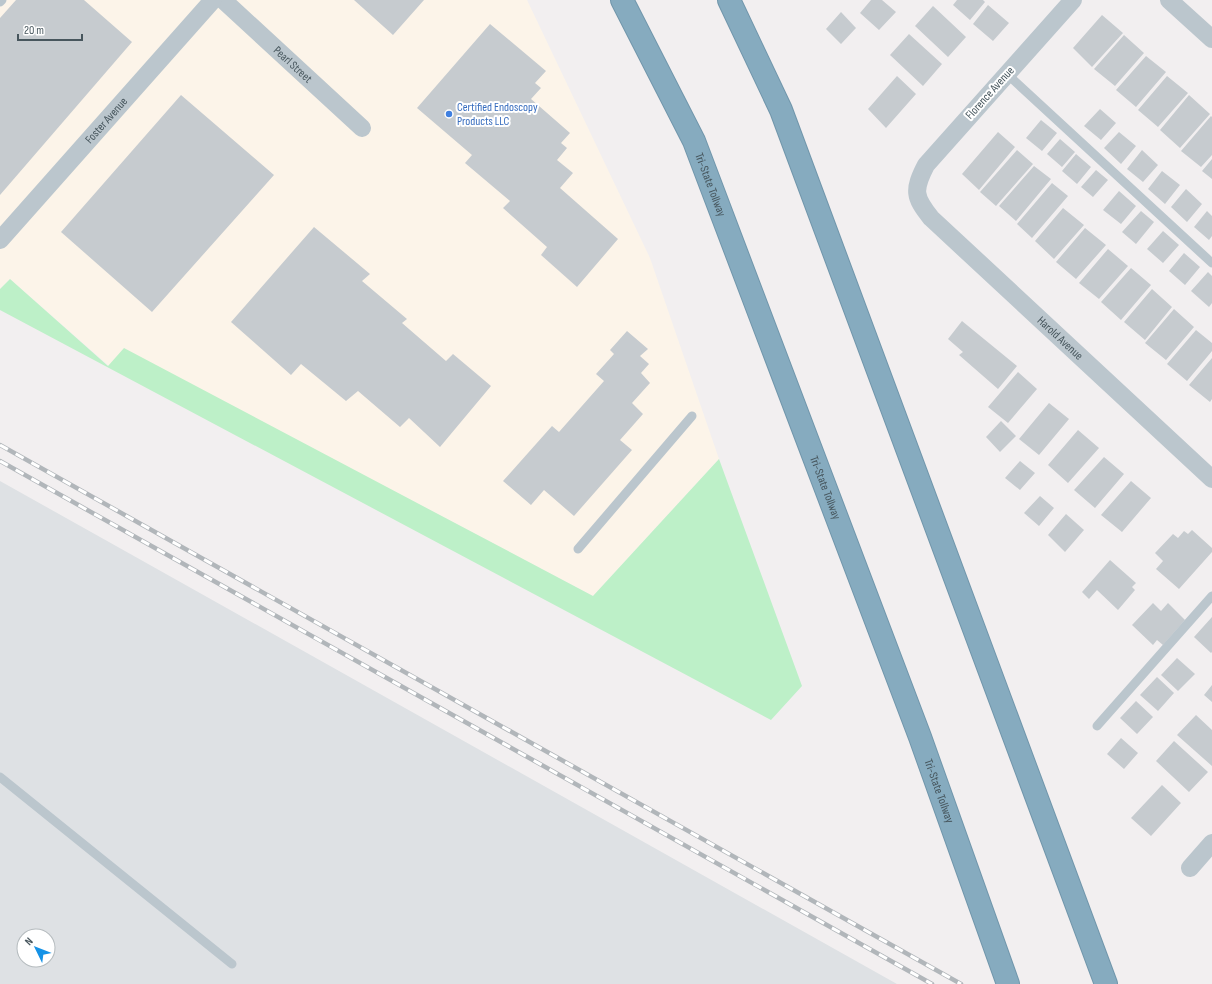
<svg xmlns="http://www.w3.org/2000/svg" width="1212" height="984" font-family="'Sofia Sans Condensed',sans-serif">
	<rect width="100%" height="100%" fill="#f2eff0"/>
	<path fill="#fcf4e9" d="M0,0H527L650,258L719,459L593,596L124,349L109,366L10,279L0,289Z"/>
	<path fill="#dee1e4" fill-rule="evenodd" d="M0,481L125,551L897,984H0ZM24,936H48V960H24Z"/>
	<path fill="#bdf0c8" d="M10,279L108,366L124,348L593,596L719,459L802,686L771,720L0,310V289Z"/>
	<path fill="#c6cbcf" d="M16,0H84L132,42L0,195V18Z
		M354,0H424L393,35Z
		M871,0H882L896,12L879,30L860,13Z
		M957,0H983L985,2L970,20L953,5Z
		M988,5L1009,23L993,41L973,24Z
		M933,6L966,37L948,57L915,26Z
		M841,12L856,28L841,44L826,29Z
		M1102,15L1123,33L1092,67L1073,48Z
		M490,24L546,71L535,83L541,88L531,99L570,133L561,143L567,148L557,160L573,173L560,188L618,239L577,287L541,255L547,247L503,208L510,201L465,163L472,155L417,108Z
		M909,34L942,64L923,86L890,55Z
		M1124,35L1144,53L1115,86L1094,69Z
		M1146,56L1166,72L1136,107L1116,90Z
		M897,76L916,94L886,128L868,109Z
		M1167,76L1188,93L1158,127L1138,110Z
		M181,95L274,175L152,312L61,232Z
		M1189,95L1210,114L1180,148L1160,130Z
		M1100,109L1116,123L1101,140L1084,126Z
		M1211,116L1212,117V155L1201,167L1181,151Z
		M1041,120L1057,133L1042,151L1026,138Z
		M998,132L1015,147L979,190L962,174Z
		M1119,132L1136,146L1121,164L1104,148Z
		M1060,139L1075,152L1062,167L1047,154Z
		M1017,150L1033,164L996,206L980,192Z
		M1142,150L1158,165L1143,182L1127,169Z
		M1076,154L1091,167L1077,184L1062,171Z
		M1212,159V179L1202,171Z
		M1034,166L1051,179L1016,221L999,206Z
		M1096,170L1108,180L1093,197L1081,187Z
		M1162,171L1180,185L1165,204L1148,189Z
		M1052,183L1068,196L1032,238L1017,224Z
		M1186,189L1202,204L1187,222L1171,207Z
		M1119,191L1136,206L1121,224L1103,210Z
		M1063,208L1084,225L1054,259L1035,241Z
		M1141,211L1154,222L1136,244L1122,232Z
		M1207,211L1212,216V236L1209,240L1194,227Z
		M314,227L370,274L362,281L407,319L402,323L446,361L453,354L491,386L440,447L409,418L400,427L358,391L346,401L301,364L291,375L231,322Z
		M1085,228L1106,245L1076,279L1056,262Z
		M1163,231L1179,245L1163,263L1147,249Z
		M1108,249L1128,266L1099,299L1079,283Z
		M1184,253L1200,267L1185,285L1169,271Z
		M1131,268L1151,285L1121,320L1101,302Z
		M1208,272L1212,276V303L1209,307L1191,291Z
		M1152,289L1172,307L1145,340L1124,322Z
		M1174,309L1194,327L1166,360L1145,343Z
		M962,321L1017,366L998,389L959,355L963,352L948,339Z
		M1196,330L1212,343V351L1187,381L1167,364Z
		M627,331L648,349L640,356L649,364L641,373L650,383L632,403L643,414L620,440L632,450L574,516L544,490L531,505L503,481L552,426L559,432L604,381L596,374L614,354L610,350Z
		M1212,358V399L1210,402L1189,385Z
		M1018,372L1037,389L1008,423L988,407Z
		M1049,403L1069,419L1039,455L1019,439Z
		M1001,421L1016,436L1000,452L986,437Z
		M1078,430L1099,448L1068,483L1048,465Z
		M1104,457L1124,474L1095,508L1074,490Z
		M1020,461L1035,473L1020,490L1005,478Z
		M1131,481L1151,498L1122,532L1101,515Z
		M1040,496L1054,508L1039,526L1024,513Z
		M1066,514L1084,530L1065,552L1048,535Z
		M1192,530L1212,548V552L1179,589L1156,569L1163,561L1155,553L1173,534L1178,538L1184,531L1188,534Z
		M1110,560L1136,583L1132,587L1135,590L1118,610L1097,590L1089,599L1082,592Z
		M1153,603L1161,611L1168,603L1185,620L1163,645L1157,640L1153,645L1132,625Z
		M1212,617V652L1211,653L1194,637Z
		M1177,658L1195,674L1178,691L1161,675Z
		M1157,677L1174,693L1158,711L1140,695Z
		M1212,685V702L1204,695Z
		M1136,701L1153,717L1137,734L1120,718Z
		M1196,715L1212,730V766L1177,735Z
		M1121,738L1138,753L1124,769L1107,754Z
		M1174,741L1208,772L1189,792L1156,761Z
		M1162,785L1181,803L1151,836L1131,818Z"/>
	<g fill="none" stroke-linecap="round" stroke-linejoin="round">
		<defs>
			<g id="motorway">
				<path id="s4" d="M622,0L694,141L920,737L1008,984"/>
				<path d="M729,0L781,110L1106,984"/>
			</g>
		</defs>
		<use href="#motorway" stroke="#7196ab" stroke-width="24"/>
		<path stroke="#bbc6cd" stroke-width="9" d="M0,2L2,0
			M1007,74L1212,263
			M578,549L692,416
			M1097,726L1212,596
			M0,777L232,964"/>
		<g stroke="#bbc6cd" stroke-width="18">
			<path id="s1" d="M223,0L362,128"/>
			<path id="s2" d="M1073,0L926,165C913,190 914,197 931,218L1212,479"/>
			<path d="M1169,0L1212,39"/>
			<path id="s3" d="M0,240L213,0"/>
			<path d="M1190,868L1212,843"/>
		</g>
		<use href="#motorway" stroke="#86abbf" stroke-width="22"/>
		<defs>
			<path id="rail" d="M0,445L961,984
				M0,461L932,984"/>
		</defs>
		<use href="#rail" stroke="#b1b6ba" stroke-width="4.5"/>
		<use href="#rail" stroke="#fff" stroke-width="3" stroke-dasharray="9" stroke-linecap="butt"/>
	</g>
	<circle fill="#3f7fe0" stroke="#fff" stroke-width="1.5" cx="449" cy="114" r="4"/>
	<g text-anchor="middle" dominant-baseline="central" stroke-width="4" stroke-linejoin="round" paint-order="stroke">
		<g font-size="12" fill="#47565d" stroke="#fff">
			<text stroke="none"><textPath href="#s1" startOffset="95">Pearl Street</textPath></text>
			<text transform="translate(990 93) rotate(-48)">Florence Avenue</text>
			<text stroke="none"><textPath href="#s3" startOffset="160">Foster Avenue</textPath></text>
			<text stroke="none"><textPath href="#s4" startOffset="205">Tri-State Tollway</textPath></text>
			<text stroke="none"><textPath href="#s2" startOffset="456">Harold Avenue</textPath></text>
			<text stroke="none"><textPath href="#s4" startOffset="529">Tri-State Tollway</textPath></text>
			<text stroke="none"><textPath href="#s4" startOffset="853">Tri-State Tollway</textPath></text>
		</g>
		<g font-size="12" fill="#366cbe" stroke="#fff" text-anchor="start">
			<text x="457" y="107">Certified Endoscopy<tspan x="457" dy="14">Products LLC</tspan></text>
		</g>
	</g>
	<g transform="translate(36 948) rotate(313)"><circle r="19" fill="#ffffff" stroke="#b5bbbe"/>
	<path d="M0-3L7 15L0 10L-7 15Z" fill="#1592e6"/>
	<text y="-6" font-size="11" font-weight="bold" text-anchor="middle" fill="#47565d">N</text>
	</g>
	<path d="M18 34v6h64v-6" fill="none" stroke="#47565d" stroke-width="2"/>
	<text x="24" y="34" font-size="12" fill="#47565d" stroke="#ffffff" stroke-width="3" paint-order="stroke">20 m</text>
</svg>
